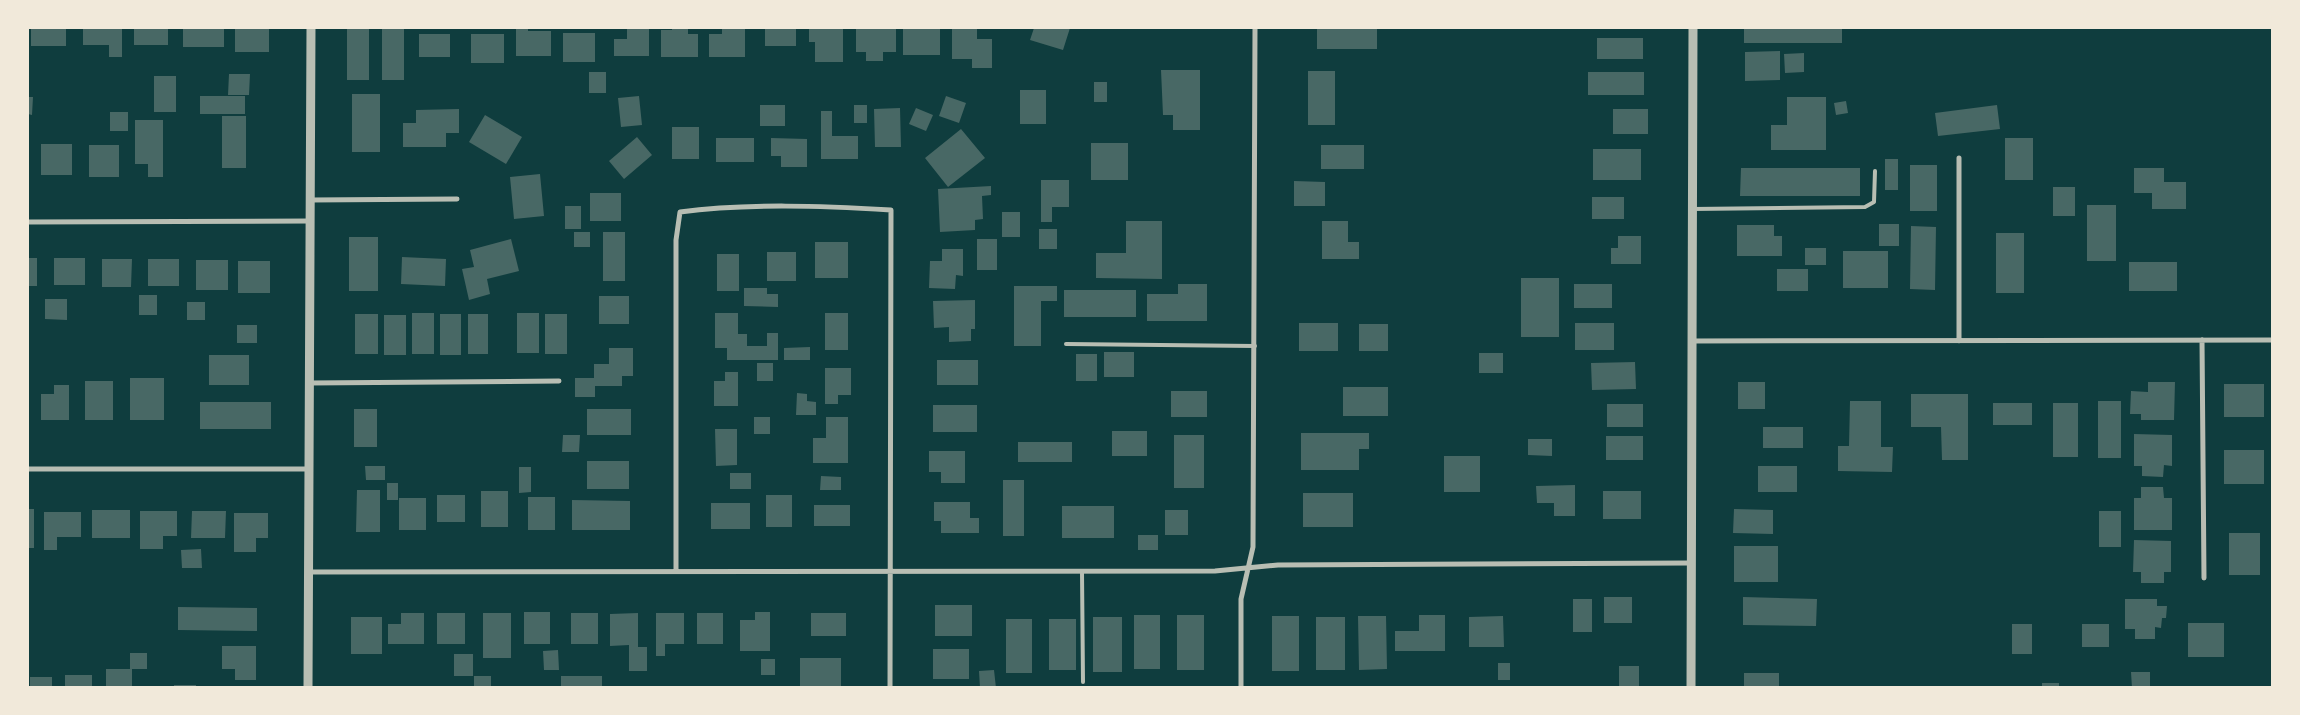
<svg xmlns="http://www.w3.org/2000/svg" width="2300" height="715" font-family="'Varela Round',sans-serif">
	<rect width="100%" height="100%" fill="#0f3d3e"/>
	<path fill="#486865" d="M31,28H66V46H31Z
		M83,28H122V57H109V45H83Z
		M134,28H168V45H134Z
		M183,28H224V47H183Z
		M235,28H269V52H235Z
		M347,28H369V80H347Z
		M382,28H404V80H382Z
		M516,28H528V31H551V56H516Z
		M627,28H649V56H614V39H627Z
		M672,28H688V34H698V57H661V30H672Z
		M722,28H745V57H709V34H722Z
		M765,28H796V46H765Z
		M809,28H843V62H815V42H809Z
		M856,28H896V52H883V61H866V52H856Z
		M903,28H940V55H903Z
		M952,28H977V39H992V68H972V59H952Z
		M1034,28H1070L1063,50L1030,40Z
		M1317,28H1377V49H1317Z
		M1744,28H1842V43H1744Z
		M563,33H595V62H563Z
		M419,34H450V57H419Z
		M471,34H504V63H471Z
		M1597,38H1643V59H1597Z
		M1780,51V80L1745,81V52Z
		M1804,53V72L1785,73L1784,54Z
		M1161,70H1200V130H1173V115H1163Z
		M1308,71H1335V125H1308Z
		M589,72H606V93H589Z
		M1588,72H1644V95H1588Z
		M229,74H250L249,95H228Z
		M154,76H176V112H154Z
		M1094,82H1107V102H1094Z
		M1020,90H1046V124H1020Z
		M352,94H380V152H352Z
		M200,96H245V114H200Z
		M639,96L642,125L621,127L618,98Z
		M946,96L966,103L959,123L939,116Z
		M28,97H33L32,115L28,114Z
		M1787,97H1826V150H1771V125H1787Z
		M1846,101L1848,113L1836,115L1834,103Z
		M760,105H785V126H760Z
		M854,105H867V123H854Z
		M1997,105L2000,129L1938,136L1935,113Z
		M900,108L901,147H875L874,109Z
		M916,108L933,115L926,131L909,124Z
		M459,109V133H446V147H403V123H416V110Z
		M1613,109H1648V134H1613Z
		M821,111H832V136H858V159H821Z
		M110,112H128V131H110Z
		M485,115L522,137L506,164L469,142Z
		M222,116H246V168H222Z
		M135,120H163V177H148V164H135Z
		M672,127H699V159H672Z
		M961,129L985,158L948,187L925,158Z
		M637,137L652,155L624,179L609,161Z
		M716,138H754V162H716Z
		M771,138L807,139V167H781V156H771Z
		M2005,138H2033V180H2005Z
		M1091,143H1128V180H1091Z
		M41,144H72V175H41Z
		M89,145H119V177H89Z
		M1321,145H1364V169H1321Z
		M1593,149H1641V180H1593Z
		M1885,159H1898V190H1885Z
		M1910,165H1937V211H1910Z
		M1741,168H1860V196H1740Z
		M2134,168H2164V182H2186V209H2152V193H2134Z
		M540,174L544,216L514,219L510,177Z
		M1041,180H1069V207H1052V222H1041Z
		M1294,181L1325,182V206H1294Z
		M991,186V195L982,196L983,219L975,220V230L940,232L938,189Z
		M2053,187H2075V216H2053Z
		M590,193H621V221H590Z
		M1592,197H1624V219H1592Z
		M2087,205H2116V261H2087Z
		M565,206H581V229H565Z
		M1002,212H1020V237H1002Z
		M1126,221H1162V279L1096,278V253H1126Z
		M1322,221H1348V242H1359V259H1322Z
		M1879,224H1899V246H1879Z
		M1737,225H1774V236H1782V256H1737Z
		M1911,226L1936,227L1935,290L1910,289Z
		M1039,229H1057V249H1039Z
		M574,232H590V247H574Z
		M603,232H625V281H603Z
		M1996,233H2024V293H1996Z
		M1618,236H1641V264H1611V248H1618Z
		M349,237H378V291H349Z
		M511,239L519,271L487,279L490,294L469,300L462,269L474,267L470,250Z
		M977,239H997V270H977Z
		M815,242H848V278H815Z
		M1805,248H1826V265H1805Z
		M942,249H963V276L956,275L955,289L929,288L930,261H942Z
		M1843,251H1888V288H1843Z
		M767,252H796V281H767Z
		M717,254H739V291H717Z
		M402,257L446,259L445,286L401,284Z
		M28,258H37V286H28Z
		M54,258H85V285H54Z
		M102,259H132L131,287H102Z
		M148,259H179V286H148Z
		M196,260H228V290H196Z
		M238,261H270V293H238Z
		M2129,262H2177V291H2129Z
		M1777,269H1808V291H1777Z
		M1521,278H1559V337H1521Z
		M1178,284H1207V321H1147V294H1178Z
		M1574,284H1612V308H1574Z
		M1014,286H1057V301H1041V346H1014Z
		M744,288H767V294H778V307L744,306Z
		M1064,290H1136V317H1064Z
		M139,295H157V315H139Z
		M599,296H629V324H599Z
		M45,299H67V320L45,319Z
		M975,300V329H971V341L949,342V327L934,328L933,301Z
		M187,302H205V320H187Z
		M412,313H434V354H412Z
		M517,313H539V353H517Z
		M715,313H738V334H747V346H767V333H778V360H727V348H715Z
		M825,313H848V350H825Z
		M355,314H378V354H355Z
		M440,314H461V355H440Z
		M468,314H488V354H468Z
		M545,314H567V354H545Z
		M384,315H406V355H384Z
		M1299,323H1338V351H1299Z
		M1575,323H1614V350H1575Z
		M1359,324H1388V351H1359Z
		M237,325H257V343H237Z
		M810,347V360H784V348Z
		M609,348H633V376H622V386H595V397H575V378H594V364H609Z
		M1104,352H1134V377H1104Z
		M1479,353H1503V373H1479Z
		M1076,354H1097V381H1076Z
		M209,355H249V385H209Z
		M937,360H978V385H937Z
		M1635,362L1636,389L1592,390L1591,363Z
		M757,363H773V381H757Z
		M825,368H851V395H838V404H825Z
		M725,372H738V406H714V381H725Z
		M130,378H164V420H130Z
		M85,381H113V420H85Z
		M1738,382H1765V409H1738Z
		M2148,382H2175L2174,420H2141V414H2130L2131,391L2148,392Z
		M2224,384H2264V417H2224Z
		M54,385H69V420H41V394H54Z
		M1343,387H1388V416H1343Z
		M1171,391H1207V417H1171Z
		M797,393L807,394V401L816,402V415H796Z
		M1911,394H1968V460H1942L1941,427H1911Z
		M1850,401H1881V447H1893L1892,472L1838,471V446H1849Z
		M2098,401H2121V458H2098Z
		M200,402H271V429H200Z
		M1993,403H2032V425H1993Z
		M2053,403H2078V457H2053Z
		M1607,404H1643V427H1607Z
		M933,405H977V432H933Z
		M354,409H377V447H354Z
		M587,409H631V435H587Z
		M754,417H770V434H754Z
		M826,417H848V463H813V438H826Z
		M1763,427H1803V448H1763Z
		M715,429H737V465L716,466Z
		M1112,431H1147V456H1112Z
		M1301,433H1369V449H1359V470H1301Z
		M2134,434L2172,435V466L2164,465L2163,477L2142,476V466H2134Z
		M563,435H580L579,452H562Z
		M1174,435H1204V488H1174Z
		M1606,436H1643V460H1606Z
		M1528,439H1552V456L1528,455Z
		M1018,442H1072V462H1018Z
		M2224,450H2264V484H2224Z
		M929,451H965V483H941V472H929Z
		M1444,456H1480V492H1444Z
		M587,461H629V489H587Z
		M365,466H385V480H366Z
		M1758,466H1797V492H1758Z
		M519,467H531V492L519,493Z
		M730,473H751V489H730Z
		M821,476L841,477V490H820Z
		M1003,480H1024V536H1003Z
		M387,483H398V500H387Z
		M1575,485V516H1554V503H1537L1536,486Z
		M2141,487H2163L2164,498H2172V530H2134V498H2141Z
		M357,490H380V532H356Z
		M481,491H508V527H481Z
		M1603,491H1641V519H1603Z
		M1303,493H1353V527H1303Z
		M437,495H465V522H437Z
		M766,495H792V527H766Z
		M528,497H555V530H528Z
		M399,498H426V530H399Z
		M572,500L630,501V530H572Z
		M934,502H970V518H979V533H941V521H934Z
		M711,503H750V529H711Z
		M814,505H850V526H814Z
		M1062,506H1114V538H1062Z
		M28,509H34V548H28Z
		M1734,509L1773,510V534L1733,533Z
		M92,510H130V538H92Z
		M1165,510H1188V535H1165Z
		M140,511H177V536H163V549H140Z
		M192,511H226L225,538H191Z
		M2099,511H2121V547H2099Z
		M44,512H81V537H57V550H44Z
		M234,513H268V538H256V552H234Z
		M2229,533H2260V575H2229Z
		M1138,535H1158V550H1138Z
		M2134,540L2171,541V572H2164V583H2141V572H2133Z
		M1734,546H1778V582H1734Z
		M201,549L202,568H182L181,550Z
		M1604,597H1632V623H1604Z
		M1743,597L1817,599L1816,626L1743,625Z
		M1573,599H1592V632H1573Z
		M2125,599H2157V606H2167L2166,618H2162L2161,628L2155,627V639H2135V629H2125Z
		M935,605H972V636H935Z
		M178,607L257,608V631L178,630Z
		M524,612H550V644H524Z
		M755,612H770V651H740V620H755Z
		M401,613H424V644H388V624H401Z
		M437,613H465V644H437Z
		M483,613H511V658H483Z
		M571,613H598V644H571Z
		M638,613V647H647V671H629V645L610,646V614Z
		M656,613H684V644H665V656H656Z
		M697,613H723V644H697Z
		M811,613H846V636H811Z
		M1134,615H1160V669H1134Z
		M1177,615H1204V670H1177Z
		M1419,615H1445V651H1395V631H1419Z
		M1272,616H1299V671H1272Z
		M1358,616H1386L1387,669L1359,670Z
		M1503,616L1504,647H1469V617Z
		M351,617H382V654H351Z
		M1093,617H1122V672H1093Z
		M1316,617H1345V670H1316Z
		M1006,619H1032V673H1006Z
		M1049,619H1076V670H1049Z
		M2188,623H2224V657H2188Z
		M2012,624H2032V654H2012Z
		M2082,624H2109V647H2082Z
		M222,646H256V680H235V669H222Z
		M933,649H969V679H933Z
		M558,650L559,670H544L543,651Z
		M130,653H147V669H132V688H106V669H130Z
		M454,654H473V676H454Z
		M800,658H841V688H800Z
		M761,659H775V675H761Z
		M1498,663H1510V680H1498Z
		M1619,666H1639V688H1619Z
		M994,670L996,688H980L979,671Z
		M2131,672H2150V688H2132Z
		M1744,673H1779V688L1744,687Z
		M65,675H92V688H65Z
		M474,676H491V688H474Z
		M561,676H602V688H561Z
		M30,677H52V688H30Z
		M2042,683H2059V688H2042Z
		M174,685H196V688H174Z"/>
	<g fill="none" stroke-linecap="round" stroke-linejoin="round">
		<path stroke="#b8beb3" stroke-width="4" d="M1692,209L1865,207L1874,202L1875,171
			M1066,344L1255,346
			M1082,572L1083,682"/>
		<path stroke="#b8beb3" stroke-width="5" d="M1959,158V341
			M310,200L457,199
			M28,222L310,221
			M2202,340L2204,578
			M1692,341L2272,340
			M309,383L559,381
			M28,469H308
			M676,571V240L680,212C747,203 824,206 891,210L890,688
			M308,572L1215,571L1278,565L1690,563
			M1241,688V599L1253,547L1255,28"/>
		<path stroke="#b8beb3" stroke-width="9" d="M308,688L311,28
			M1691,688L1693,28"/>
	</g>
	<rect width="2300" height="715" fill="none" stroke="#f1e9da" stroke-width="58"/>
</svg>
